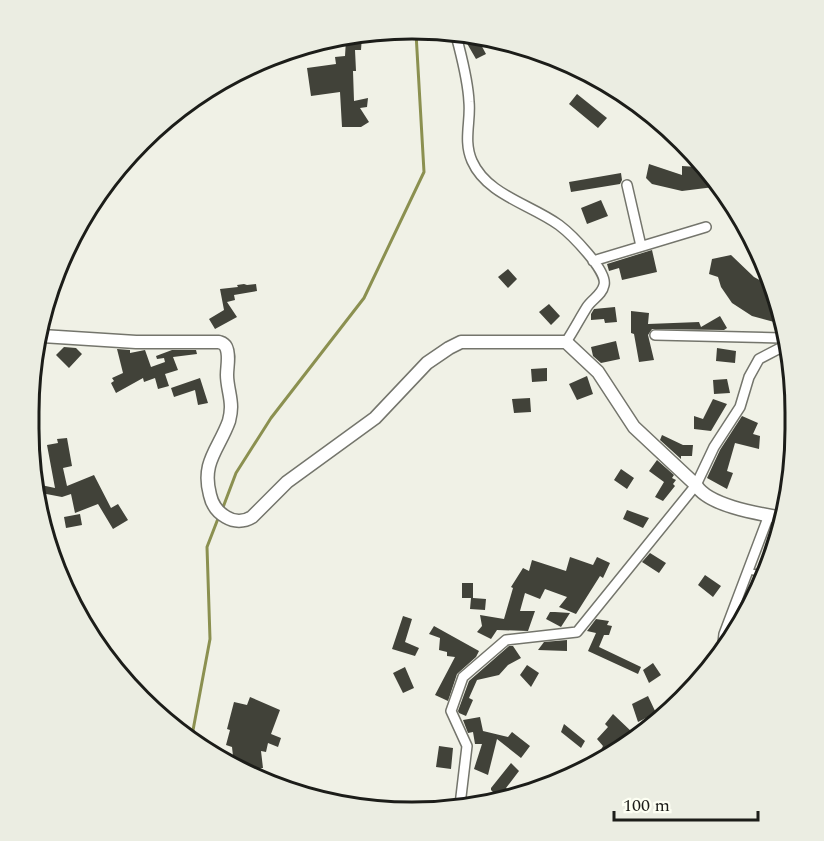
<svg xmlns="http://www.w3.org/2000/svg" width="824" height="841" font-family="Spectral,serif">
	<rect width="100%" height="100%" fill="#f0f1e6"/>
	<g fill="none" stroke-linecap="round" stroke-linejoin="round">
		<path stroke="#8b9050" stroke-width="3" d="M222,510L236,473L271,418L364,298L424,172L416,33
			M191,741L210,639L207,547L219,516"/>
	</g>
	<path fill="#414239" d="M362,36L361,50H355L356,71H353L354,101L368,98L367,107L360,108L369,122L361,127H342L340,92L311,96L307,68L336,64L335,57L345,56L346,40Z
		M465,40L479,41L486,54L476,59Z
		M577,94L607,118L598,128L569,104Z
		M649,164L682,175V166L698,167L714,187L682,191L652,184L646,178Z
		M621,173L622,180L620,184L571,192L569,182Z
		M601,200L608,216L587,224L581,208Z
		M652,250L657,272L622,280L619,268L609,271L607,264Z
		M731,255L754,277L767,284L778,323L752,316L732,303L721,287L718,277L709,274L712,259Z
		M508,269L517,279L508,288L498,277Z
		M244,284L247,285L256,284L257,291L234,295L235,300L227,302L237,317L215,329L209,319L224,310L220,289L238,287L237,285Z
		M549,304L560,316L551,325L539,312Z
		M615,307L617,322L605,323L604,319L591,320V314L594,309Z
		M631,311L649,313L648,324L699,322L701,327L720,316L727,328L724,330L652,329L648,335L654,360L639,362L634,334L631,333Z
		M616,341L620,359L601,363L593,356L591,347Z
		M64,347L76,348L82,354L69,368L56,355Z
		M717,348L736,351L735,363L716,361Z
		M117,349L130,350V353L145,350L151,367L165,362L164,358L157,359L156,356L172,350H196L197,354L173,357L178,370L165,374L169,386L158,389L155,378L144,382L143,378L116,393L111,383L114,381L112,378L123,373Z
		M547,368V381L532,382L531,369Z
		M587,376L593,394L577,400L569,384Z
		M200,378L208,403L198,405L195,390L174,397L171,388Z
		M727,379L730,393L714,394L713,380Z
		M530,398L531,412L514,413L512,399Z
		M713,399L727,404L711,431L694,429V416L703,419Z
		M742,416L758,423L753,434L760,436L759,449L735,443L727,471L733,473L727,489L707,478L720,450Z
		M662,435L683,445H693L692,456H681V459L660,440Z
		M67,438L72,466L63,468L67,486L94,475L111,508L118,504L128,520L113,529L98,504L75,513L71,494L62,497L41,493V485L55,488L47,445L58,443L57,439Z
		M657,460L674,475L672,478L676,480L673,484L675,486L663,501L655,497L664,482L649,471Z
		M621,469L634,478L627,489L614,480Z
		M627,510L649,518L643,528L623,519Z
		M80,514L82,525L66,528L64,517Z
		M650,553L666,563L659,573L642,562Z
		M570,557L593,565L597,557L610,563L603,578L600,576L576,614L559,607L567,597L545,589L540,599L525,593L520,611H535L528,631L497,630L491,639L477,632L482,626L480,615L504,619L513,588L511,587L523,568L529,571L532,560L566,571Z
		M705,575L721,586L713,597L698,585Z
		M462,583H473V598L486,599L485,610L470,609L471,598H462Z
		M550,612H555L570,613L561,627L546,619Z
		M403,616L412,619L405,642L419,648L415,656L392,649Z
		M596,619L609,621L607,625L612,626L609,635H604L599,647L641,667L638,674L588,651L596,633L587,631Z
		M434,626L479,651L476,657L457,674L448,701L435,695L455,657L447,656V652L439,650L440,638L429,634Z
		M567,640V651L538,650L544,642Z
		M509,646H513L521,658L508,665L499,675L477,680L469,698L473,700L466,716L459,713L458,711L469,681Z
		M653,663L661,675L649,683L643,670Z
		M527,665L539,673L531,687L520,675Z
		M405,667L414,688L403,693L393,673Z
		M648,696L656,713L638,722L632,704Z
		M250,697L280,710L271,734L281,738L278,747L268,743L266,752L261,751L263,768L244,770L234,765L232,747L226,745L230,730L227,729L234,702L247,705Z
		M613,714L633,733L594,763L603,746L597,739L608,727L605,724Z
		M480,717L483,731L508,737L512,732L530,746L521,758L497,739L488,775L474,769L482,744H475L473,732L468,733L463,720Z
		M564,724L585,741L581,748L561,732Z
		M439,746L453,748L451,769L436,767Z
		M511,763L519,771L506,788L511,792L497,796L491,790V788Z"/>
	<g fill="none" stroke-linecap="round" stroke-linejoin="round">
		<defs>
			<path id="service" d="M748,571L762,574"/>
			<path id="minor" d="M457,39C462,59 468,80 469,102C471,121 463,141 472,161C487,195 530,204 559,225C571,234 608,271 604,285C602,295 592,299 587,307C580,318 574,330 566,342
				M627,185L641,246
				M593,261L706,227
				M655,335L781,338
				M723,643L724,634L769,515
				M460,805L467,746L451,711L463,677L506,640L577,632L696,485L714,447L740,407L749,377L759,359L784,346"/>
			<path id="tertiary" d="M42,336L136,342H219C222,343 224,343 226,347C230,355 227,366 227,375C227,386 231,396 231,407C231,411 230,417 229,421C219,449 201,462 210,495C212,504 217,512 226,517C234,522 244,522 252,517L287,482L375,418L427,363L449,348L461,342H566L598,372L634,427L696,485C708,506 760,514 783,518"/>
		</defs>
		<use href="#service" stroke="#74756c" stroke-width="8"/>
		<use href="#minor" stroke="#74756c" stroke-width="12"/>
		<use href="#tertiary" stroke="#74756c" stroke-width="15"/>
		<use href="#service" stroke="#fff" stroke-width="4.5"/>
		<use href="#minor" stroke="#fff" stroke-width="9"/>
		<use href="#tertiary" stroke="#fff" stroke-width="12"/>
	</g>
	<path d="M0 0H824V841H0ZM412 39H412A373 373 0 0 1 785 412V429A373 373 0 0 1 412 802H412A373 373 0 0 1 39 429V412A373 373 0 0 1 412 39Z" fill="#ebede2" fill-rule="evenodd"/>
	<path fill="none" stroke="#1c1d19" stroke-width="3" d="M412 39H412A373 373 0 0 1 785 412V429A373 373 0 0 1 412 802H412A373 373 0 0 1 39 429V412A373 373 0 0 1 412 39Z"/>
	<path d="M614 811v9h144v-9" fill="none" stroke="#1c1d19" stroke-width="3"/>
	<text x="623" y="811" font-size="18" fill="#1c1d19" stroke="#fdfff3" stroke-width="4.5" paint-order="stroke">100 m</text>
</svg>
